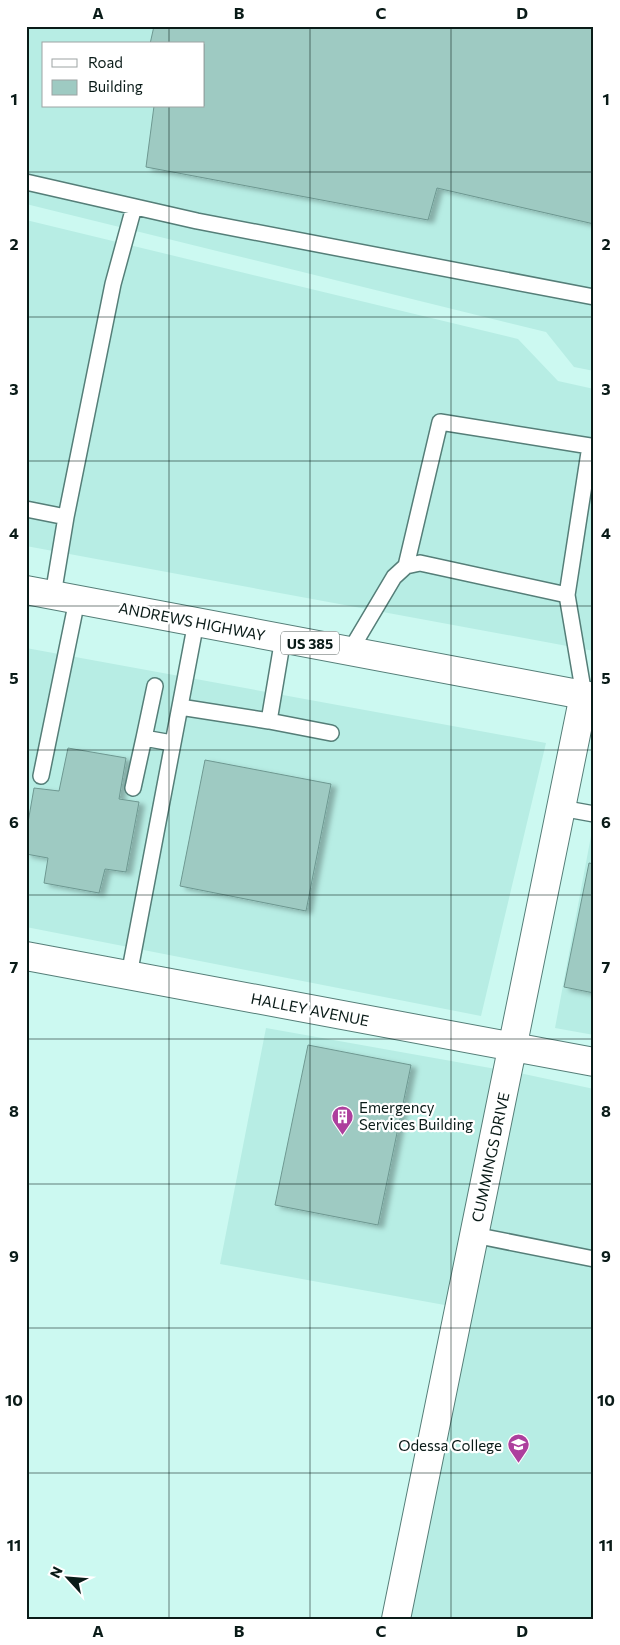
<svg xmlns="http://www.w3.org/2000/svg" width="620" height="1645" font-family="Commissioner,sans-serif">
	<defs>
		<filter id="shadow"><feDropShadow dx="5.5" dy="3" stdDeviation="2.5" flood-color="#0004"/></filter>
	</defs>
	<rect width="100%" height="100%" fill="#ccf9f1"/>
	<path fill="#b7ede4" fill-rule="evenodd" d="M26,26H594V371L574,367L546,332L26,204ZM44,44H204V106H44Z
		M26,220L518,339L558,381L594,389V651L26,546Z
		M26,648L546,743L481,1016L26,927Z
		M594,820V1035L555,1028Z
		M266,1028L524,1074L594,1089V1619H411L472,1310L220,1264Z"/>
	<path fill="#9ecac2" stroke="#6e9891" filter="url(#shadow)" d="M154,26H594V224L437,188L428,220L146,167L154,106H204V44H150Z
		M68,748L126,758L119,799L139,802L126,872L105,869L99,893L44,883L48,858L26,854V834L34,788L59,791Z
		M205,760L331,784L306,911L180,886Z
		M589,863L594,864V993L564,987Z
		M308,1045L411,1065L378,1225L275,1205Z"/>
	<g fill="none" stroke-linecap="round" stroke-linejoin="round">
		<defs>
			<path id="lane" d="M26,182L197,221L594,297
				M26,509L66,517
				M406,566L440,422L590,446L567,595
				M53,595L66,517L113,284L134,207
				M350,651L394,577L406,566L420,563L567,595L584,695
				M155,686L144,738L172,743
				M180,707L269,721L283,638
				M269,721L331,733
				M41,776L77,600
				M133,788L144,738
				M561,808L594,814
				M129,975L196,622
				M474,1235L594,1259"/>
			<path id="street" d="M26,956L594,1062
				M396,1619L584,695"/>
			<path id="primary" d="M26,590L594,697"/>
		</defs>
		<use href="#lane" stroke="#557e78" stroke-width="18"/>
		<use href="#street" stroke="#557e78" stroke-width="30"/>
		<use href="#primary" stroke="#557e78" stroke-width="30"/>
		<use href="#lane" stroke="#fff" stroke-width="15"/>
		<use href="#street" stroke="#fff" stroke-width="28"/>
		<use href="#primary" stroke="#fff" stroke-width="28"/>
	</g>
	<path fill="none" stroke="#0a1b18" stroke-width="1" stroke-opacity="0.55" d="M169,26V44M310,26V1619M451,26V1619M169,106V1619M26,172H594M26,317H594M26,461H594M26,606H594M26,750H594M26,895H594M26,1039H594M26,1184H594M26,1328H594M26,1473H594"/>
	<defs>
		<symbol id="building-pin" viewBox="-11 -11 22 30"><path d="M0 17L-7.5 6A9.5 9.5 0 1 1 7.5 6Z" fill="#ad3f9d" stroke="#fff"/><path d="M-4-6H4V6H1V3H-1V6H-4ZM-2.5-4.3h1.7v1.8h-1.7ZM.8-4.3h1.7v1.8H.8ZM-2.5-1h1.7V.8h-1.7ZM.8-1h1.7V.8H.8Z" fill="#fff"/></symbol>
		<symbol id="university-pin" viewBox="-11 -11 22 30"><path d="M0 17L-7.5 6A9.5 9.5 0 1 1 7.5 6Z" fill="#ad3f9d" stroke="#fff"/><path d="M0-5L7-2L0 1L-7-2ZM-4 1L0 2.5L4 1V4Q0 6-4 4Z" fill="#fff"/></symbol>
	</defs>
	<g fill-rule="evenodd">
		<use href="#building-pin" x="330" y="1104" width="25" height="34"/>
		<use href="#university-pin" x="506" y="1432" width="25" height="34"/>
	</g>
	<g text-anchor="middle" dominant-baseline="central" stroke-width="4.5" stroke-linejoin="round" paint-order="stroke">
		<rect fill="#fff" stroke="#545f5d" stroke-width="1" x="281" y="631.5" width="58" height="23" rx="4"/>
		<g font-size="14" font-weight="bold" fill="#0a1b18">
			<text x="310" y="643">US 385</text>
		</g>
		<g font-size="15" fill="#0a1b18" stroke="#fff">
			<text transform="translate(192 621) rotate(11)">ANDREWS HIGHWAY</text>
			<text transform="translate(310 1009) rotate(11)">HALLEY AVENUE</text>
			<text transform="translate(490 1157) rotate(-78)">CUMMINGS DRIVE</text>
		</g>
		<g font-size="15" fill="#0a1b18" stroke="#fff" text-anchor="start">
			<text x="359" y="1107">Emergency<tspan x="359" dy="17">Services Building</tspan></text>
			<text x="502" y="1445" text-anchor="end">Odessa College</text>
		</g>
	</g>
	<rect width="620" height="1645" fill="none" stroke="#ffffff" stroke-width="55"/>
	<rect x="42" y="42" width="162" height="65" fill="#ffffff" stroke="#9da4a3"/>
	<rect x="52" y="59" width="25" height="8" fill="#ffffff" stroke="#9da4a3"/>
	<text x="88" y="68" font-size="15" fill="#0a1b18">Road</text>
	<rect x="52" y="80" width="25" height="15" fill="#9ecac2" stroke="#9da4a3"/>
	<text x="88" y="92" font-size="15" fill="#0a1b18">Building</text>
	<g transform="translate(68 1578) rotate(296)" stroke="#ffffff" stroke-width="4" paint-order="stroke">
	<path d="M0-4L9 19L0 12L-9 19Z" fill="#0a1b18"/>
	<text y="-8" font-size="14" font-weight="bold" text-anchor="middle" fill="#0a1b18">N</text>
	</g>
	<rect x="28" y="28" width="564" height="1590" fill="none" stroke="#0a1b18" stroke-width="2"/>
	<g font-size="16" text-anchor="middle" font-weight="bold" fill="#0a1b18">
		<text x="98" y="19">A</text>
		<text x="239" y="19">B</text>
		<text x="381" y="19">C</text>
		<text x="522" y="19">D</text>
		<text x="14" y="105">1</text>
		<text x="606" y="105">1</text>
		<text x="14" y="250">2</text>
		<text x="606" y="250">2</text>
		<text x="14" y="395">3</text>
		<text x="606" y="395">3</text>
		<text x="14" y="539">4</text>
		<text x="606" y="539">4</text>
		<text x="14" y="684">5</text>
		<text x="606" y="684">5</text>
		<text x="14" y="828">6</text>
		<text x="606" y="828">6</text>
		<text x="14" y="973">7</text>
		<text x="606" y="973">7</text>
		<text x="14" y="1117">8</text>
		<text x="606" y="1117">8</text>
		<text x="14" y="1262">9</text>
		<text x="606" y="1262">9</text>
		<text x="14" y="1406">10</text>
		<text x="606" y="1406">10</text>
		<text x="14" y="1551">11</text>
		<text x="606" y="1551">11</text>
		<text x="98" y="1637">A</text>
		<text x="239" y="1637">B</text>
		<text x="381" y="1637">C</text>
		<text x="522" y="1637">D</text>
	</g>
</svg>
